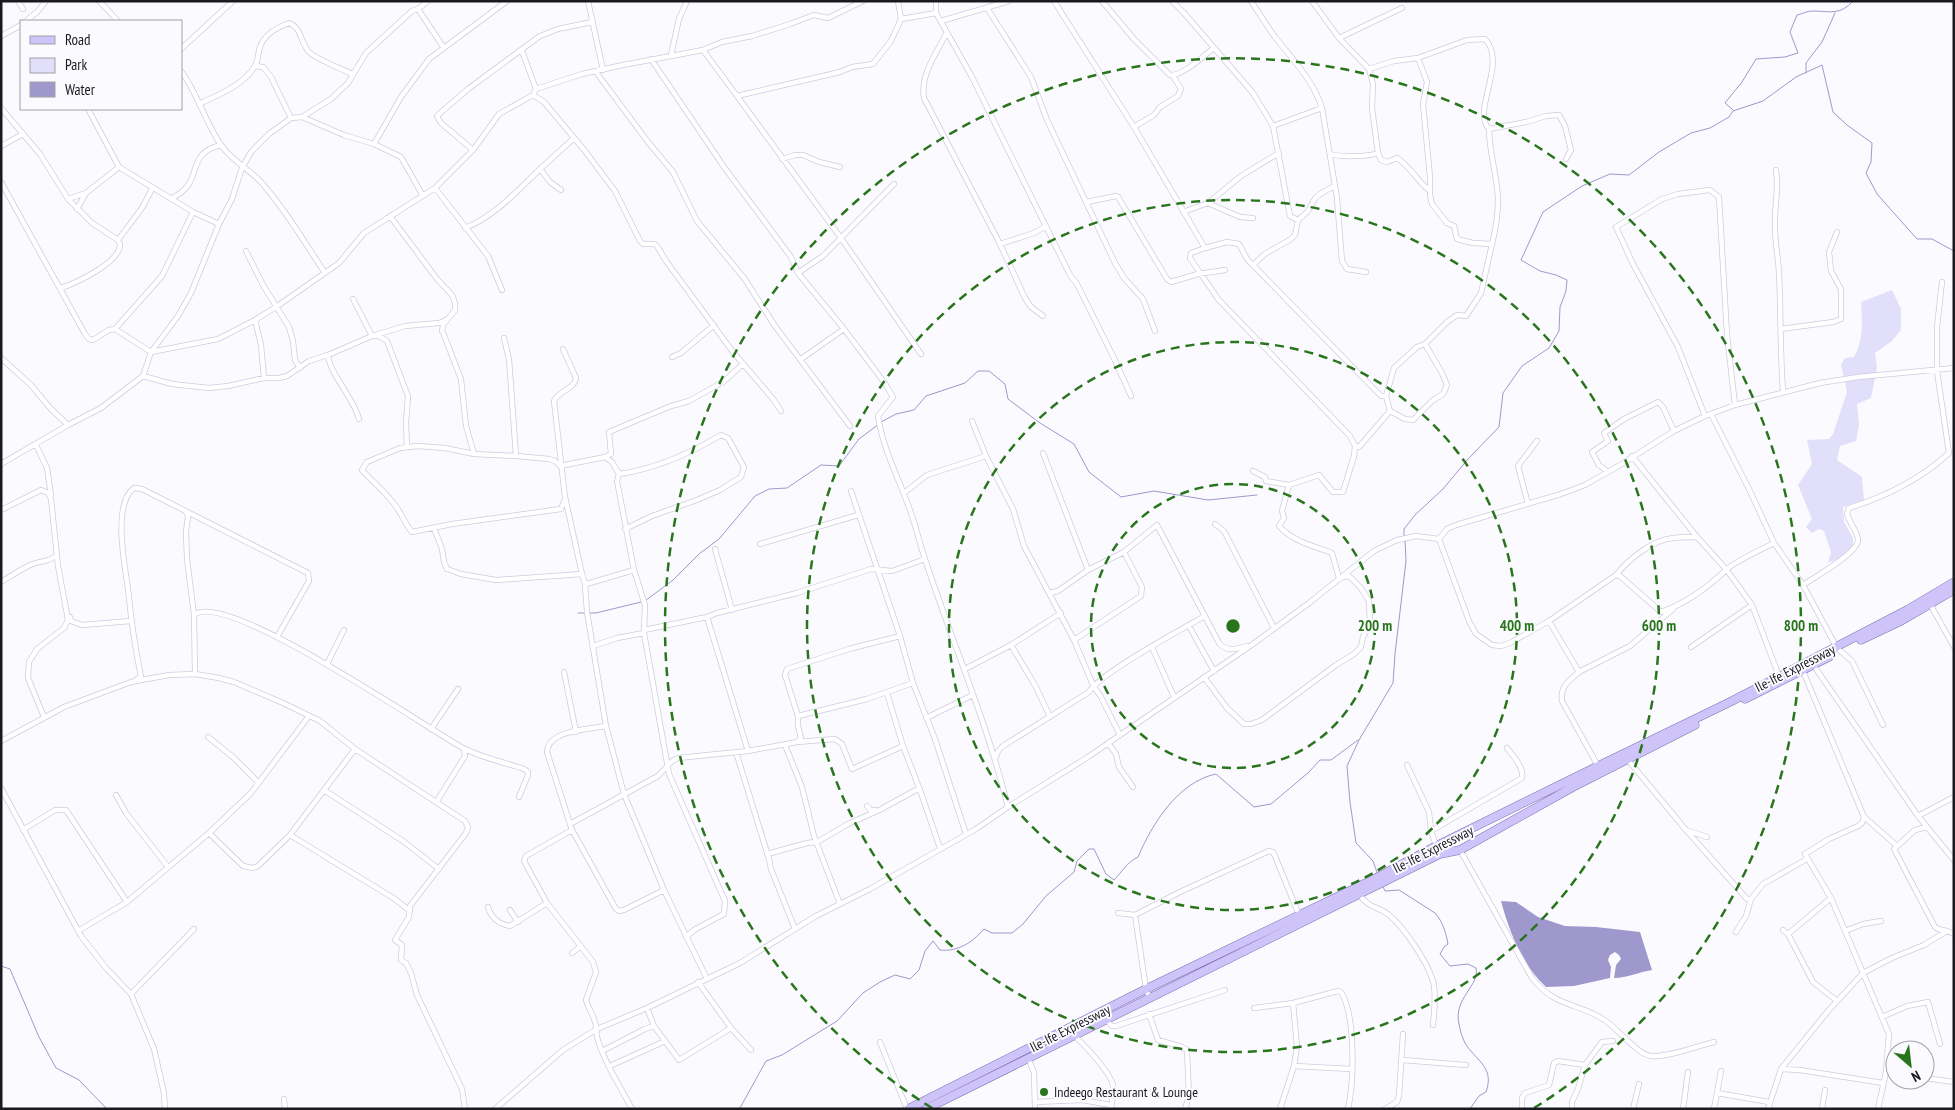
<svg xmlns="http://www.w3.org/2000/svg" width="1955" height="1110" font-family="'PT Sans Narrow',sans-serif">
	<rect width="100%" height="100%" fill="#fbfbff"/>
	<path fill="#e2dffb" d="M1892,290L1901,309V330L1892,341L1875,353L1877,368L1871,398L1857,404L1859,425L1856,441L1840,446L1837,460L1862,477L1864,500L1843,507L1844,522L1853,538V547L1838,559L1828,563L1831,552L1824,531L1819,529L1812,533L1806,527L1812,519L1798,485L1812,464L1807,440L1829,439L1833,434L1847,392L1841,365L1845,358L1854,357C1864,339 1862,322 1861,302Z"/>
	<path fill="#9f98cd" d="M1501,901L1516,902L1538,917L1565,926L1596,927L1640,932L1652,970C1639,972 1627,978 1614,978L1616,965L1621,959L1619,955L1615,952L1610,955L1608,960L1611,967L1610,978L1574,986L1546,987C1522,965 1509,931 1501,901Z"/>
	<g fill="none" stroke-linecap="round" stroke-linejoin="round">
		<path stroke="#9f98cd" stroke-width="1" d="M1806,73V63L1822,42L1835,13
			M1733,110L1725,103L1742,82L1756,59L1785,57L1798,53L1790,32L1797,15C1802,14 1807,11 1812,11C1829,11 1840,16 1853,1
			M881,422L896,414L914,410L926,396L965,383L978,371H989L1005,384L1008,399L1040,423L1074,444L1089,472L1121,497L1154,491L1208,500L1257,495
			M1404,536V529L1415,515L1443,489L1468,459L1499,427L1503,393L1522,366L1549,348L1559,331L1560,307L1566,291L1567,280L1556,275L1540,271L1521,260L1543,212L1582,186L1610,174L1629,175L1659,152L1691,133L1710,128L1729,117L1733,111L1763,101L1796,77L1822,65L1833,112L1847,125L1872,143L1871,162L1866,173L1877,194L1917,239H1932L1954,251
			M645,601L673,580L699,554L719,539L755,496L769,489L787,488L821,465L839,466L859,439L879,424
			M578,613H585
			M589,613H596L641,602
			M1378,875L1373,861L1356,843L1350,802L1347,766L1359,740L1393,683L1395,654L1406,561L1405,540
			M1382,885L1385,891L1399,890L1435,913C1443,922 1446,933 1448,944L1444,947L1440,954L1450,966L1468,964L1476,968C1480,986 1453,998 1459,1024C1460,1030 1462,1037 1465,1043C1476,1061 1495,1067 1486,1092L1479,1096L1470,1109
			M1,966L10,969L39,1037L56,1068L79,1080L107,1109
			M737,1109L740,1108L766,1061L782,1055L837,1021L863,993L880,982L895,975L910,979L919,970L925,951L933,941L940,950C958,952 973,942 984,929L992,933H1012L1023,924L1046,896L1074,872L1077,861L1089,849H1094L1106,874L1114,880C1123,871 1126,863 1138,857C1152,824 1178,782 1216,774L1254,807L1271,804L1309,772L1320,760H1331L1358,740"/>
		<defs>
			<path id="street" d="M18,1L23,9
				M99,1L118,21
				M588,1L603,70
				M898,1L901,19L891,41L873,64L852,67L840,72L737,96L841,238L921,354
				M936,1V13L972,77L1070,275L1077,284L1112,354L1131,396
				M1054,1L1134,127L1205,248L1227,242L1239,244L1247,259L1381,396H1386L1394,368L1417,347L1425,344L1447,322L1457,315L1466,316L1481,293L1492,244L1473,243L1457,239L1454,226L1447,223L1432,204L1430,195V177L1423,104L1427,82L1418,58L1394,61L1369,69
				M1102,1L1134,39L1170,75C1183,76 1203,56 1214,48
				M1172,1L1184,13L1253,93L1273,126L1290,216L1298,220C1310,210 1307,213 1314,200C1317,194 1329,189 1335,186
				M1251,1C1259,13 1267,26 1275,37C1293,60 1313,80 1322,108
				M1312,1L1339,38L1369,69L1373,84L1372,108L1378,153L1381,160L1387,162L1397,158C1411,167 1417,181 1430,191
				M987,8L1031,77L1047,120L1115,263L1124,278L1143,299L1155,331
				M418,9L444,48
				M901,19L936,13
				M26,21L37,12L46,1
				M941,21L1009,1
				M946,34C936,54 920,75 924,98L1000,244L1025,298L1031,307L1043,316
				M1,36L21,25
				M1339,38L1402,8
				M181,49L233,1
				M703,50L737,96
				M522,51L536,89
				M671,55L679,19L687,1
				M1418,58L1467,40L1485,39C1508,63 1471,111 1489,129L1526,122L1546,116L1559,115L1565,126L1571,150L1566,159
				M651,59L724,167L791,257L798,273L823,256L894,184
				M255,66L263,67L271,77L291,118
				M181,71C198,94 205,122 221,145C232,161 249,169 261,182C285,209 305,243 325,273
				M596,72L648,142L673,172L697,221L744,278L775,326L850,426
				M533,95L544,102L585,151L615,191L640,241L643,244H655L657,246L666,261L733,352L774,400L781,411
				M199,104C218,95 244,85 255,66C258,61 258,53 260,47C264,35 278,27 289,23C302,28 300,42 309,52C316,59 342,69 352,74
				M1,108L40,154L68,199L92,223L118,240L120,244C121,262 76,283 61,288
				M88,109L119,167L193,212L219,224
				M302,117L344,135L374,144L401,157L423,196
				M1273,126L1322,108L1337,198L1342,261L1347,269L1366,272
				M1134,127L1154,115L1160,107L1178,96L1181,89L1173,76
				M1489,129C1489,152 1497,175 1498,198C1498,214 1496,229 1492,244
				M374,144L401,97L429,59L507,1
				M1,146L23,134
				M473,150L441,123L437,116L439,114L468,89L540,36L558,29L592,22
				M1330,154C1340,157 1368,157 1378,153
				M782,159L795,155H803L819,162L840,167
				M540,169L573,139
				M1776,170C1779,189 1775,202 1775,220C1774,237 1778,255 1779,273C1781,313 1780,352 1783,391
				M1,182L85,334L89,339L93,340L109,330L115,329L162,276L193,212
				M435,188L488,256L502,290
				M172,198C206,182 183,154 221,145
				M68,199L86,193L119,167
				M1087,202L1116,196L1118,197L1167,279L1171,282L1198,274L1225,270
				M1208,203L1240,217L1253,218
				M77,209L86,193
				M1183,212L1208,203L1241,176L1279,153
				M390,216L437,279L452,295L455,303V310L443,325L442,331
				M465,228C494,217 518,190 540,169L550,182L561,190
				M118,240L142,208L152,189
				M1000,244L1034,233L1046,226
				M246,251L263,285L289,327L293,341L295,360L300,368
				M1253,265L1265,254L1291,239L1295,235L1298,220
				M798,273L844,329L884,382L893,397L878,416C883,451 901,482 912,516C917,530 920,545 925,559C952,642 987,722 1008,807
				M353,299L372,336H379L387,341L408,396L406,423L407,447
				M255,320L261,345L264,378
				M115,329L151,352L218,339L255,320L276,307L339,263L364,233L435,188L473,150L499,114L533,95L536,89L582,74L623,65L703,50L722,42L752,36L790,24L814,15L828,18L863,1
				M1781,329L1833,322L1841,319V289L1831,271L1829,252L1837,232
				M442,330L461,379L466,426L474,454
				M504,338L509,359L516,456
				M563,349L576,378C574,390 559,390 554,401L565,497L582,574L585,584L590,583L634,570L645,605L644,633L669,774L725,901L724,914L694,930L686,937
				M328,355C330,375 353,396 359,419
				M672,357L681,353L714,325
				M1,358L31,385L51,409L68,425L101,408L143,376L151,352L178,316L191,293L219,224L232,199L242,168L251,152L269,134L291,118L302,117L331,99L348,83L366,53L412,11L418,9L428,1
				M801,359L844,329
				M143,376L172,384L209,388L228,386L264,378H279L287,376L309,361L328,355L372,336L405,326L439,323L446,320
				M1386,396L1390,411L1405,419L1413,420L1432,401L1443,394L1447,385L1442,373L1425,344
				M1711,414L1750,491L1774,543L1803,585L1837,648L1852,661L1883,725
				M1705,416L1678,347L1633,264L1616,227L1662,199L1678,194L1710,190L1719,197L1727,335L1735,405
				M972,421L986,456L1013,509L1024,546L1074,640L1093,685L1101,697L1120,735
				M36,445L47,468L51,495
				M1355,446L1359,447L1390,411
				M1043,453L1088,570
				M1632,456L1697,537L1726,569L1752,605L1779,676
				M605,457L612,462L619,474C656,469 689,454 721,435L728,438L744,467L741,477L720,490L697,500L652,516L625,529
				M1,464L68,425
				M1253,471L1265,477L1266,481L1289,485
				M1608,472L1599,465L1592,452L1608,441L1604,433L1624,419L1658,402L1663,407L1674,431
				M619,474L617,481L634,570
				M851,491L900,636L913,683L935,739L966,834
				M904,493L927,475L986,456
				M565,499L561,509L452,524L412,532C405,524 402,514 395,505C386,493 373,482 362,470L367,462L400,448L418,446L445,448L474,454L516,456L549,459L555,461L560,466L605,457L611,454L609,432L671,406L689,401L723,382L743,364
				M1528,504L1518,466L1537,441
				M1,510L41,490L48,493L51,499L58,566L68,620L64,628L37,649L29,662L28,678L44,717
				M186,512L188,516L186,532L187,559L194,615L195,674
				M1215,524L1224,531L1274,628
				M434,528L442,549L444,562L447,569L461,574L496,580L582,574
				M1439,539L1469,621L1476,634L1492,645L1501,646L1510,643L1549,621L1616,575L1620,576L1661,612C1685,604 1708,587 1726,570C1734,562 1762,549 1774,543
				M760,544L858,515
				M715,549L732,610
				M1616,575C1629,559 1652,540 1673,538C1681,537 1689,537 1697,537
				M1,582C11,576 20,570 30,565C39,561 50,562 57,555
				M585,584L587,612L606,726L624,794L664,890L707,979
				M1803,585C1815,577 1858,553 1858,540C1858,532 1849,522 1847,514L1849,508C1884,497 1921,479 1949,453L1937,371V327L1942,282
				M1050,593L1058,591L1088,570L1124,552L1157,525L1219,643C1226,652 1237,649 1247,646
				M1930,604L1954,647
				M194,615C224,588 426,728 463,748C482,758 504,762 524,769L528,772V775L519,797
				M70,617L71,621L82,625L131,621
				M1549,621L1579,672C1569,681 1560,686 1562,701L1598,766
				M1187,626H1189L1214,671
				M644,630L707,617
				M1074,640L1141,596L1142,587L1124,552
				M1011,645L1036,687L1050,717
				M593,646L617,638L644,633
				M1152,647L1174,697
				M1691,647L1752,605
				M327,664L344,630
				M1814,666L1918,816L1954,860
				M965,669L1011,645L1061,613
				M1803,671L1864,817L1862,823L1858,826L1829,839L1805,854L1831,898L1889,1034L1886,1072L1878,1109
				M564,672L576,732
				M1579,672L1630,646L1673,609
				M1204,677L1227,708L1244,724H1251L1262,720L1336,665L1354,654L1361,647L1363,637L1370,624L1369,601L1361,588L1349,576L1339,578L1332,553C1313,546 1292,541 1279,526L1284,518L1282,511L1289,485L1319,475L1333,492H1343L1354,456L1355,446L1350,436L1218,299C1209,285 1199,272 1190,258L1191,253L1205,248
				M137,679L141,677C135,648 131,619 128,589C125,566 112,504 134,488L142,489L308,573L309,581L277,637
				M887,693L903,746L920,790
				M798,716L867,699L913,683
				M926,718L973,695
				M606,726C589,729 548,730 547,752L572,830L616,909L619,911L624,910L664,890
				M431,729L458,689
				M208,737L233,757L259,783
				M1,741L64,707L131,682L169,675L195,674L219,678L234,682L283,703L320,721L355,749L465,821L468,827L466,833L410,906L409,917L395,940L402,945L401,960L406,963L411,973L417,995L462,1089L465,1109
				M797,742L801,738L798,726V716L785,675L787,669L849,649L900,636
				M1108,743L1116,754L1119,767L1133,787
				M785,745L802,787L814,836L840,904
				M748,751L707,617L717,613L797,593L871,569L892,571L925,559
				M736,752L769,859L771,869L795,929
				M996,757L998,751L1003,746L1089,692C1100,673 1182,629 1205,616
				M1628,760L1686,830L1707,837
				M1407,765L1429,812L1431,831L1437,848
				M1,788L81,936L106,968L131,994L154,1049L164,1093L165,1109
				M324,790L403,841L439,869
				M116,795L126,813L168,867
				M437,801L465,756L464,749
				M867,806L871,811L875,810
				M883,808L916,790H920L940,848
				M1918,816L1954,797
				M1864,817L1896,845
				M570,824L658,776L672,761L678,758L748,751L797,742L835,739L842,744L852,769L903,746
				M1927,827L1915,830L1894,849L1935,927L1938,929L1947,931
				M23,830L55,810H66L127,902
				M572,830L526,856L524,861L547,903L593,962L596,972L586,1000C588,1008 593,1014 595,1022C597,1027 596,1032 597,1037C604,1062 620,1086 632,1109
				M1686,830L1747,899H1751L1763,884L1807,859
				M1431,831L1522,778C1524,767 1513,756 1507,748
				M209,833L243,866L253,868L258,866L290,835L355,749
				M290,835L395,899L410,911
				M1460,850L1532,978C1556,1008 1576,1002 1603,1019C1617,1027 1636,1054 1651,1056C1666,1058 1698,1046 1714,1042
				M767,854L807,843L817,842L848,824L884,808
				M1359,894C1370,910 1377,905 1389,915C1405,928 1431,967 1434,986C1436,999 1434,1012 1433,1025
				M488,907C491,918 499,924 510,926L547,903
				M510,910L518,922
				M1118,913L1135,915L1182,891L1269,851L1273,852L1275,856L1299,915
				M1135,915L1146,989L1149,997
				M1783,930L1788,934L1813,982L1837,1001
				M78,931L127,902L209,833L251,793L309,716
				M1845,931L1863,924L1881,921
				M1736,932L1746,916L1751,899
				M1788,934L1831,898
				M572,953L581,946
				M698,982L731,1028L751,1050
				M131,994L194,929
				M647,1008L654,1026L679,1060L731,1028
				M1254,1008L1293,1003L1338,991L1341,992C1356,1016 1354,1082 1348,1109
				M1149,1014L1158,1040L1182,1047L1187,1050L1189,1096L1185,1109
				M1882,1017L1907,1006L1928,1002L1940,1044
				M1105,1019L1112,1026H1116L1225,990
				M1074,1035C1085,1046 1109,1070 1113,1085C1114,1092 1112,1101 1111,1109
				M880,1042L907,1109
				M602,1051L645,1029L654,1026
				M1028,1058L1034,1073L1035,1109
				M1402,1060L1466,1065
				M610,1066L665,1041
				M1294,1066L1352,1069
				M1781,1069L1800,1070L1883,1083
				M1886,1072L1895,1073
				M1925,1078L1954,1082
				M1717,1093L1769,1102
				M284,1099L285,1109
				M1035,1102L1082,1100L1111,1105
				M495,1109L563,1050L597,1029L647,1008L740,963L816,916L870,889L976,829L1008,807L1088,757L1253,644L1309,603L1374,551L1397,540L1416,536L1439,539L1447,529L1456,525L1561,494L1585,485L1620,465L1674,431L1705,416L1735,405L1820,383L1858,377L1954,368
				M1280,1109L1294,1066L1297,1046L1293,1003
				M1385,1109L1397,1102L1399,1096L1403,1034
				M1522,1109V1098L1525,1093L1549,1085L1554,1063L1558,1061L1585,1065
				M1572,1109V1102L1578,1089L1585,1065L1602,1042L1613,1041
				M1633,1109L1639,1084
				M1683,1109L1688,1072
				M1714,1109L1721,1071
				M1768,1109L1781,1069L1828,1011L1863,973L1892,958L1924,945L1947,931L1954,934
				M1822,1109L1825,1090"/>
			<path id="primary" d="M1861,640L1899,622L1954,590
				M1745,699L1829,657
				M908,1109L1146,989L1376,878L1436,846L1590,770L1730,702L1907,610L1954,582
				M926,1109L1440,854L1460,850L1573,787L1695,725"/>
		</defs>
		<use href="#street" stroke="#cecce0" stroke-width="6"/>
		<use href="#primary" stroke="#7a6fac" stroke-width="9"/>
		<use href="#street" stroke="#fff" stroke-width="4.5"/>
		<use href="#primary" stroke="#cec4fa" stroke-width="8"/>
	</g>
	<g fill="none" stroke="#29751c" stroke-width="2.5" stroke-dasharray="9 6">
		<circle cx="1233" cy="626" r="142"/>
		<circle cx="1233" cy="626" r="284"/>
		<circle cx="1233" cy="626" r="426"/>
		<path d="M932 1108A568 568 0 1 1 1534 1108"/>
	</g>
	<circle fill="#29751c" stroke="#fbfbff" stroke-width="2" cx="1044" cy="1092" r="5"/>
	<g text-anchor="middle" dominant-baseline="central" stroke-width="4" stroke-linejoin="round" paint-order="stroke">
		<g font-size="14" fill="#1a1920" stroke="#fbfbff">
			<text transform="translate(1795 668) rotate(-27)">Ile-Ife Expressway</text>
			<text transform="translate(1433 849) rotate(-27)">Ile-Ife Expressway</text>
			<text transform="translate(1070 1028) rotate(-27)">Ile-Ife Expressway</text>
		</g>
		<g font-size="14" fill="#1a1920" stroke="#fbfbff" text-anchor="start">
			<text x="1054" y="1092">Indeego Restaurant &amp; Lounge</text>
		</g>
	</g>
	<circle cx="1233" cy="626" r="8" fill="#29751c" stroke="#fbfbff" stroke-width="2.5"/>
	<g font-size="15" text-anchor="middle" font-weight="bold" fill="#29751c" stroke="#fbfbff" stroke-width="4" stroke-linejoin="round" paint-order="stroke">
		<text x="1375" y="631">200 m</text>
		<text x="1517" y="631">400 m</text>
		<text x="1659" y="631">600 m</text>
		<text x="1801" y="631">800 m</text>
	</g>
	<rect width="1955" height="1110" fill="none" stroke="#1a1920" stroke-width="5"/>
	<rect x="20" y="20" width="162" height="90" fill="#fbfbff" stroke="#a1a1a6"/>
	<rect x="30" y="36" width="25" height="8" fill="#cec4fa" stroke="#a1a1a6"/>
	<text x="65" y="45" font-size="15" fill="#1a1920">Road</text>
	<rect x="30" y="58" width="25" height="15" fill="#e2dffb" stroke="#a1a1a6"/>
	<text x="65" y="70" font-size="15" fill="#1a1920">Park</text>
	<rect x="30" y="82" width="25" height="15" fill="#9f98cd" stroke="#a1a1a6"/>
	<text x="65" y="95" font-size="15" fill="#1a1920">Water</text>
	<g transform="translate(1910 1065) rotate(152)"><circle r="24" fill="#fbfbff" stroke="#a1a1a6"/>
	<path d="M0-4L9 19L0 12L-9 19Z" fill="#29751c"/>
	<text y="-8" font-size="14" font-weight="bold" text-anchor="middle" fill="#1a1920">N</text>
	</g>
</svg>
